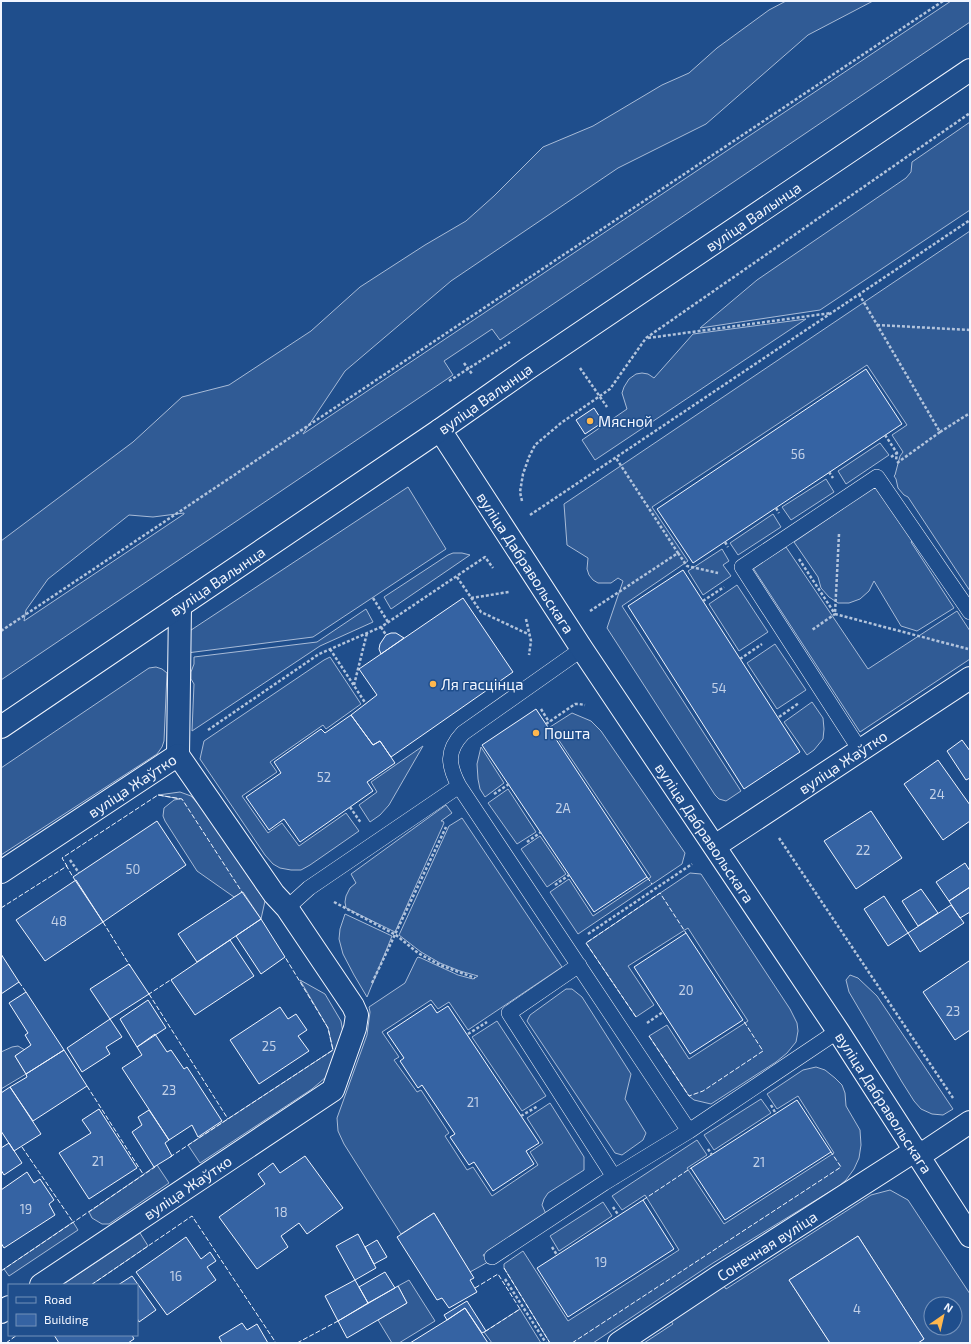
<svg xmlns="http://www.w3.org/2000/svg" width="971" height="1344" font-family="'Exo 2',sans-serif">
	<rect width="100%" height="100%" fill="#1f4e8c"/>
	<path fill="#305b95" stroke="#a8bbd7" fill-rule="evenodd" d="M786,1H873L808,35L706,124L618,168L451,281L345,371L303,434L951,1H970V22L500,340L492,329L444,361L453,375L1,680V541L133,442L182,397L229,385L311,331L360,287L425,245L466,221L494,196L543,147L593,126L662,85L689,73L717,48L769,10ZM184,513V514L24,621L26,610L48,579L129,515L153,517Z
		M970,122V210L820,310L700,328L757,280L906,178L911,172L912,162Z
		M970,231V591L908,497L904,495L898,488L896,479L894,476L895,475L900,456L903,452L892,435L907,425L867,365L652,507L688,561L622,606L741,791L726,801L719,799L715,795L607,628L623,581L618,578L611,583H598L593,580L589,575L587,569L588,558L567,545L564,504Z
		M806,319L595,460L582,440L627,409L622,393L624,387L629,379L636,374L642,373L648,374L654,378L693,334Z
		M880,443L889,455L846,484L838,471Z
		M877,477L918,536L911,542L954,608L917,631L901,626L874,581L869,591L860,599L849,603H838L829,597L821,588L818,577L794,542L844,508L840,502Z
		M826,479L834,492L791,520L782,507Z
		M408,487L446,549L313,637L179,654V638Z
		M773,514L781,527L738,555L730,543Z
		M786,547L868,669L957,611L970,631V659L860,732L753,568Z
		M722,549L729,561L723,565L731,576L703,595L688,571Z
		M453,553H462L470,555L391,609L384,597L448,555Z
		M737,585L768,632L739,651L709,604Z
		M366,609L373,622L320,646L192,731L194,684L191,679V672L194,664V657L317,642Z
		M775,644L806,690L777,709L747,663Z
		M330,657L361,704L326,729L323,725L270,762L277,772L242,796L268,833L282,823L299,846L346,813L359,831L310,865L301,870H291L280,868L273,864L265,855L200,759L204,741L324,660Z
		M156,667L162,669L167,673L164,741L162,747L157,754L1,855V768L149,668Z
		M812,702L823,718L824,729L823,739L814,750L807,755L784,722Z
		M572,713L591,721L601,731L685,853L682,864L578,934L550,892L569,879L593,916L651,877L550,727Z
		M423,746L389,805L380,815L370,822L359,805L377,792L371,782Z
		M481,747L504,783L485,797L480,789L478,779L477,764Z
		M508,789L536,832L517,844L488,803Z
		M180,792L191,796L201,807L265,901L261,919L243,892L234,897L197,871L165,821L163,816L164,808L174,800L180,799L158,795Z
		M446,805L452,813L441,821H443L444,823L395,932L346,908L345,902L346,896L350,888L356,883L351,874Z
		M462,818L562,967L468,1030L449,1002L438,1009L431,1000L382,1032L399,1057L394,1060L417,1092L421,1090L449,1133L445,1136L467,1170L473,1167L492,1196L538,1165L530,1152L543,1143L527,1118L550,1103L584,1157V1170L548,1193L544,1199L542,1205L546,1214L483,1255L488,1262L470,1272L434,1213L401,1234L344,1144L338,1131L337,1118L367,1035L370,1012L369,1007L405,983L417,958L418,957L421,958L458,975L473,979L478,976L460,971L440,963L421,952L399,935L449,826Z
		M540,836L566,874L547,887L521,849Z
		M690,873L701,874L790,1009L797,1023L798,1031L796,1042L787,1053L776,1062L711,1104L694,1100L689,1096L649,1036L667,1025L689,1059L748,1021L688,928L628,966L654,1005L636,1017L586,943Z
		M345,914L392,936L367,997L354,975L343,954L339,939L340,929Z
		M850,975L858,978L877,996L953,1109L943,1115L932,1114L921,1109L914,1101L902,1082L849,992L846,980Z
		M300,980L325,994L341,1021L343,1033L326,1077L312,1089L200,1163L188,1145L333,1050L328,1028Z
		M566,989H572L582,997L631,1074L625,1099L646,1133L643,1140L622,1155L615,1153L527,1021L530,1015Z
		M497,1021L546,1096L522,1111L472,1037Z
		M18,1046L25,1050L15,1056L26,1074L1,1089V1052L12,1047Z
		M816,1067L825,1070L835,1078L842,1085L845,1093L846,1106L860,1130L861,1145L859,1158L854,1169L846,1180L839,1186L713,1263L593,1343H550L504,1268V1264L523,1251L568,1321L679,1250L645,1195L622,1210L612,1196L697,1140L707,1155L687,1168L724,1224L834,1153L798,1096L777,1109L767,1094L803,1070Z
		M761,1099L771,1113L714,1150L704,1135Z
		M157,1165L169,1183L109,1224H102L92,1218L89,1212Z
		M890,1190L908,1200L970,1294V1343H918L924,1339L858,1236L789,1280L830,1343H644L673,1324L665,1312L718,1277L726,1289L871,1195ZM931,1304H955V1328H931Z
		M603,1202L612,1216L559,1251L550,1236Z
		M73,1222L78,1230L9,1276L4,1269Z
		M140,1233L148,1246L91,1285H62Z
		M409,1280L435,1321L399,1343H392L378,1320L407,1303L398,1286Z
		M520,1309L541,1343H492L484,1332Z"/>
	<path fill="#3563a3" stroke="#f2f6ff" d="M866,369L902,424L693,563L657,509Z
		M594,408L603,422L585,434L576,420Z
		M683,570L800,752L744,789L628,606Z
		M463,598L513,672L391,757L380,741L373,745L351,715L377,695L359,669Z
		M391,633H396L404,638L381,654L379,649L380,644L386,635Z
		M536,709L647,877L594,912L482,745Z
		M351,715L373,745L380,741L395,763L367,782L373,791L300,842L284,819L269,830L246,797L281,773L274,762L321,729L325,733Z
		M962,740L970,751V778L966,780L947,751Z
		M938,760L970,805V821L943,840L904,784Z
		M871,811L902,858L856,889L824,841Z
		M157,821L186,865L103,922L73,877Z
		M965,863L970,871V887L949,901L936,882Z
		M76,880L103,922L45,961L16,920Z
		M970,887V912L960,918L949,901Z
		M921,889L938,913L918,926L902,901Z
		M242,892L261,919L197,962L178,934Z
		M884,896L908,933L888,946L864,909Z
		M951,905L964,923L920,952L908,933Z
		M261,919L285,957L261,974L236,936Z
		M686,933L743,1020L690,1054L634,967Z
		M230,940L254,976L195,1015L171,980Z
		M1,954L19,982L1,994Z
		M969,961L970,963V1030L955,1040L923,992Z
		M129,964L149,994L110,1019L90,989Z
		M26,992L64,1050L26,1074L15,1056L31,1045L25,1035L28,1033L9,1003Z
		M148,1000L166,1028L137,1047L120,1019Z
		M431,1004L437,1013L448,1006L539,1143L526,1151L534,1164L493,1191L474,1162L469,1165L450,1137L455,1134L422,1085L418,1088L400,1061L404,1058L387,1033Z
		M280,1007L288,1019L296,1014L307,1030L298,1036L309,1051L259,1084L230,1040Z
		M110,1019L122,1037L106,1047L110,1054L82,1072L67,1048Z
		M155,1034L167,1052L171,1050L184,1069L187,1067L222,1121L198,1137L192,1125L169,1140L122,1068L142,1055L137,1047Z
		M64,1050L87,1086L33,1121L10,1087L27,1077L26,1074Z
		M10,1087L41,1134L14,1151L1,1131V1093Z
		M797,1100L831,1152L725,1220L691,1168Z
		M99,1109L137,1168L89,1199L59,1153L91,1133L82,1120Z
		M149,1110L169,1140L165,1143L172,1156L154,1167L132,1132L142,1125L138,1117Z
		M9,1143L22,1163L4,1175L1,1170V1148Z
		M305,1156L343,1208L307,1234L299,1223L281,1236L288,1247L257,1269L219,1217L265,1184L258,1174L273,1163L280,1173Z
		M27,1172L34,1183L40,1179L54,1200L49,1204L55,1215L4,1248L1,1243V1190Z
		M643,1200L674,1249L568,1317L537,1268Z
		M434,1213L474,1278L470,1280L477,1292L449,1308L442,1298L437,1300L397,1237Z
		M358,1234L376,1268L355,1280L336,1246Z
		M858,1236L924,1339L918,1343H830L789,1280Z
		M186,1237L201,1259L210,1252L216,1261L207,1267L216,1280L167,1315L136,1272Z
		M377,1240L387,1257L374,1264L365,1247Z
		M385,1272L395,1288L368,1303L359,1287Z
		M132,1276L156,1310L139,1322L137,1318V1285H118Z
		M355,1280L368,1303L338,1321L325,1296Z
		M398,1286L407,1303L347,1338L338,1321Z
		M467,1301L486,1331L482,1333L465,1308L447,1320L444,1315Z
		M465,1308L488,1343H410L447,1320Z
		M242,1323L247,1330L257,1324L268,1343H222L219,1337Z
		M54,1335H132L134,1339L128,1343H59Z"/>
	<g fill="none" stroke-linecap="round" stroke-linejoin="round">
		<defs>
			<path id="service" d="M860,750L742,567L877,477L970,612
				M459,786L689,1131
				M287,908L309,888L459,786C448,765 446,751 463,733L582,649
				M579,965L509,1013L614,1177
				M492,1257L604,1183L689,1131L838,1031"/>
			<g id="minor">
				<path id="s1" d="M440,430L582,649L838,1031L970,1236"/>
				<path d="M178,755L180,606"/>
				<path id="s2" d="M715,846L970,678"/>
				<path id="s3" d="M1,872L178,755"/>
				<path d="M919,1156L970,1122"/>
				<path id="s4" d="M41,1285L333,1090L355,1028L357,1015L353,1006L287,908L274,894L178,755"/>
				<path d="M1,1312L9,1307"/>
				<path id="s5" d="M619,1343L718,1277L916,1150"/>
			</g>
			<g id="secondary">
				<path id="s6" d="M1,727L440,430L527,369L970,70"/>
			</g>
		</defs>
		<use href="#service" stroke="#f2f6ff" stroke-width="16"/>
		<use href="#minor" stroke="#f2f6ff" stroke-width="24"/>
		<use href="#secondary" stroke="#f2f6ff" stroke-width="24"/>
		<path stroke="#b3c4dc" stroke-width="2.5" stroke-dasharray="3 2" stroke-linecap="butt" d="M859,294L940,432L897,463
			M877,325L970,330
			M648,338L831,313
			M464,363L472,374
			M580,368L607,407
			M449,381L510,342
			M940,432L970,413
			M885,435L897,453L896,460
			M891,457L897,453
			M829,472L833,478
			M522,501L520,492L523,474L529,457L535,445L561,423L610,389L646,338L970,113
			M776,508L779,513
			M530,515L970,220
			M839,534L835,614L968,649
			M725,542L728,547
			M678,553L687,566L718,573
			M799,559L835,614L812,630
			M457,577L481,612L530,635
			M373,598L388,622
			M471,598L509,592
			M703,601L724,587
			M590,611L678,553L616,458
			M526,619L531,641L529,655
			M381,627L386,635
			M1,631L943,1
			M330,649L366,704
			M740,659L762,644
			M354,685L367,633
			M541,709L549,722
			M779,717L799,703
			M546,724L575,704H579L585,705
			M208,730L319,654L381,627L485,557L493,568
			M494,794L509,784
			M350,807L361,823
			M779,838L953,1098
			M527,842L541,832
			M70,860L79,873
			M555,885L569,875
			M334,902L396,935L418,953L440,965L475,978
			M588,934L692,864
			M372,983L446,827
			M647,1023L663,1012
			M468,1034L487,1022
			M771,1105L776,1114
			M521,1116L538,1106
			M708,1149L712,1155
			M613,1207L619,1216
			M552,1247L557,1255
			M505,1279L546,1343"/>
		<use href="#service" stroke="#1f4e8c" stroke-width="15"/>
		<use href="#minor" stroke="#1f4e8c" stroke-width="22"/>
		<use href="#secondary" stroke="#1f4e8c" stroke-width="22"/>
		<path stroke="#f2f6ff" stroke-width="1" stroke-dasharray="5 2" stroke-linecap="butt" d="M66,865L73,877
			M647,877L652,884
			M1,908L67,866L62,858L158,795L182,799L242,892
			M103,922L130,966
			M19,982L26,992
			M148,993L149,994L172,979
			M149,994L228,1119
			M636,1017L586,943L660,893L686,933
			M649,1036L689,1096L703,1091L763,1051L743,1020
			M87,1086L143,1174
			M22,1147L73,1222
			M170,1157L333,1050L328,1028L285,957
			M643,1200L691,1168
			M504,1268L550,1343
			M1,1271L155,1167
			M91,1285L192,1216L276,1343
			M475,1288L498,1274L520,1309L486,1331
			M6,1343L17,1335
			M297,1343L338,1321
			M572,1343L841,1167L831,1152"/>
	</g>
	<g fill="#ffb74d" stroke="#1f4e8c" stroke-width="1.5">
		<circle cx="590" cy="421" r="4"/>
		<circle cx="433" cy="684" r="4"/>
		<circle cx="536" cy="733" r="4"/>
	</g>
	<g text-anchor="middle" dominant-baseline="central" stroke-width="3" stroke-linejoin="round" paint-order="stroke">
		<g font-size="13" fill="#c3d1e8">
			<text x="798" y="454">56</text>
			<text x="719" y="688">54</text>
			<text x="324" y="777">52</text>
			<text x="937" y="794">24</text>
			<text x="563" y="808">2А</text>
			<text x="863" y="850">22</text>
			<text x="133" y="869">50</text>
			<text x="59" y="921">48</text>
			<text x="686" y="990">20</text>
			<text x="953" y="1011">23</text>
			<text x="269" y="1046">25</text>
			<text x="169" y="1090">23</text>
			<text x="473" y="1102">21</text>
			<text x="98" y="1161">21</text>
			<text x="759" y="1162">21</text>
			<text x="26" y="1209">19</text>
			<text x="281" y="1212">18</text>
			<text x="601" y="1262">19</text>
			<text x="176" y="1276">16</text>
			<text x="857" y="1309">4</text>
		</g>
		<g font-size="15" fill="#f2f6ff" stroke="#1f4e8c">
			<text stroke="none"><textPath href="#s6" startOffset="909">вуліца Валынца</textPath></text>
			<text stroke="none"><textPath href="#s6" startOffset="585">вуліца Валынца</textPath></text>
			<text stroke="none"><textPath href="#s1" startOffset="158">вуліца Дабравольскага</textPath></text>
			<text stroke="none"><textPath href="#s6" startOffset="261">вуліца Валынца</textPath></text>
			<text stroke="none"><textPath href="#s2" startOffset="153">вуліца Жаўтко</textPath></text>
			<text stroke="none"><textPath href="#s3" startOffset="157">вуліца Жаўтко</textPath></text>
			<text stroke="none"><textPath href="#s1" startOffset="482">вуліца Дабравольскага</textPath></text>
			<text stroke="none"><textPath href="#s1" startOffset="806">вуліца Дабравольскага</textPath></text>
			<text stroke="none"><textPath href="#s4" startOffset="176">вуліца Жаўтко</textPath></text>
			<text stroke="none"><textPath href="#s5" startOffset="177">Сонечная вуліца</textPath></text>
		</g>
		<g font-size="15" fill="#f2f6ff" stroke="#1f4e8c" text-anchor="start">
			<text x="598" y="421">Мясной</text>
			<text x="441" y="684">Ля гасцінца</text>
			<text x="544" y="733">Пошта</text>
		</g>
	</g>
	<rect width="971" height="1344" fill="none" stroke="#f2f6ff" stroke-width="4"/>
	<rect x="8" y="1284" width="130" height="52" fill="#1f4e8c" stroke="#7391ba"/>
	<rect x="16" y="1297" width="20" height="6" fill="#1f4e8c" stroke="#7391ba"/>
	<text x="44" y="1304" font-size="12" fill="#f2f6ff">Road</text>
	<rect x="16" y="1314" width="20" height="12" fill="#3563a3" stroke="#7391ba"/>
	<text x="44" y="1324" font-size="12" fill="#f2f6ff">Building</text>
	<g transform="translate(943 1316) rotate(34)"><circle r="19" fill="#1f4e8c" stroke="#7391ba"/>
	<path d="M0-3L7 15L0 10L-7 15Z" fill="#ffb74d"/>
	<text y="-6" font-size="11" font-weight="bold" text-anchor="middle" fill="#f2f6ff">N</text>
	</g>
</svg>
